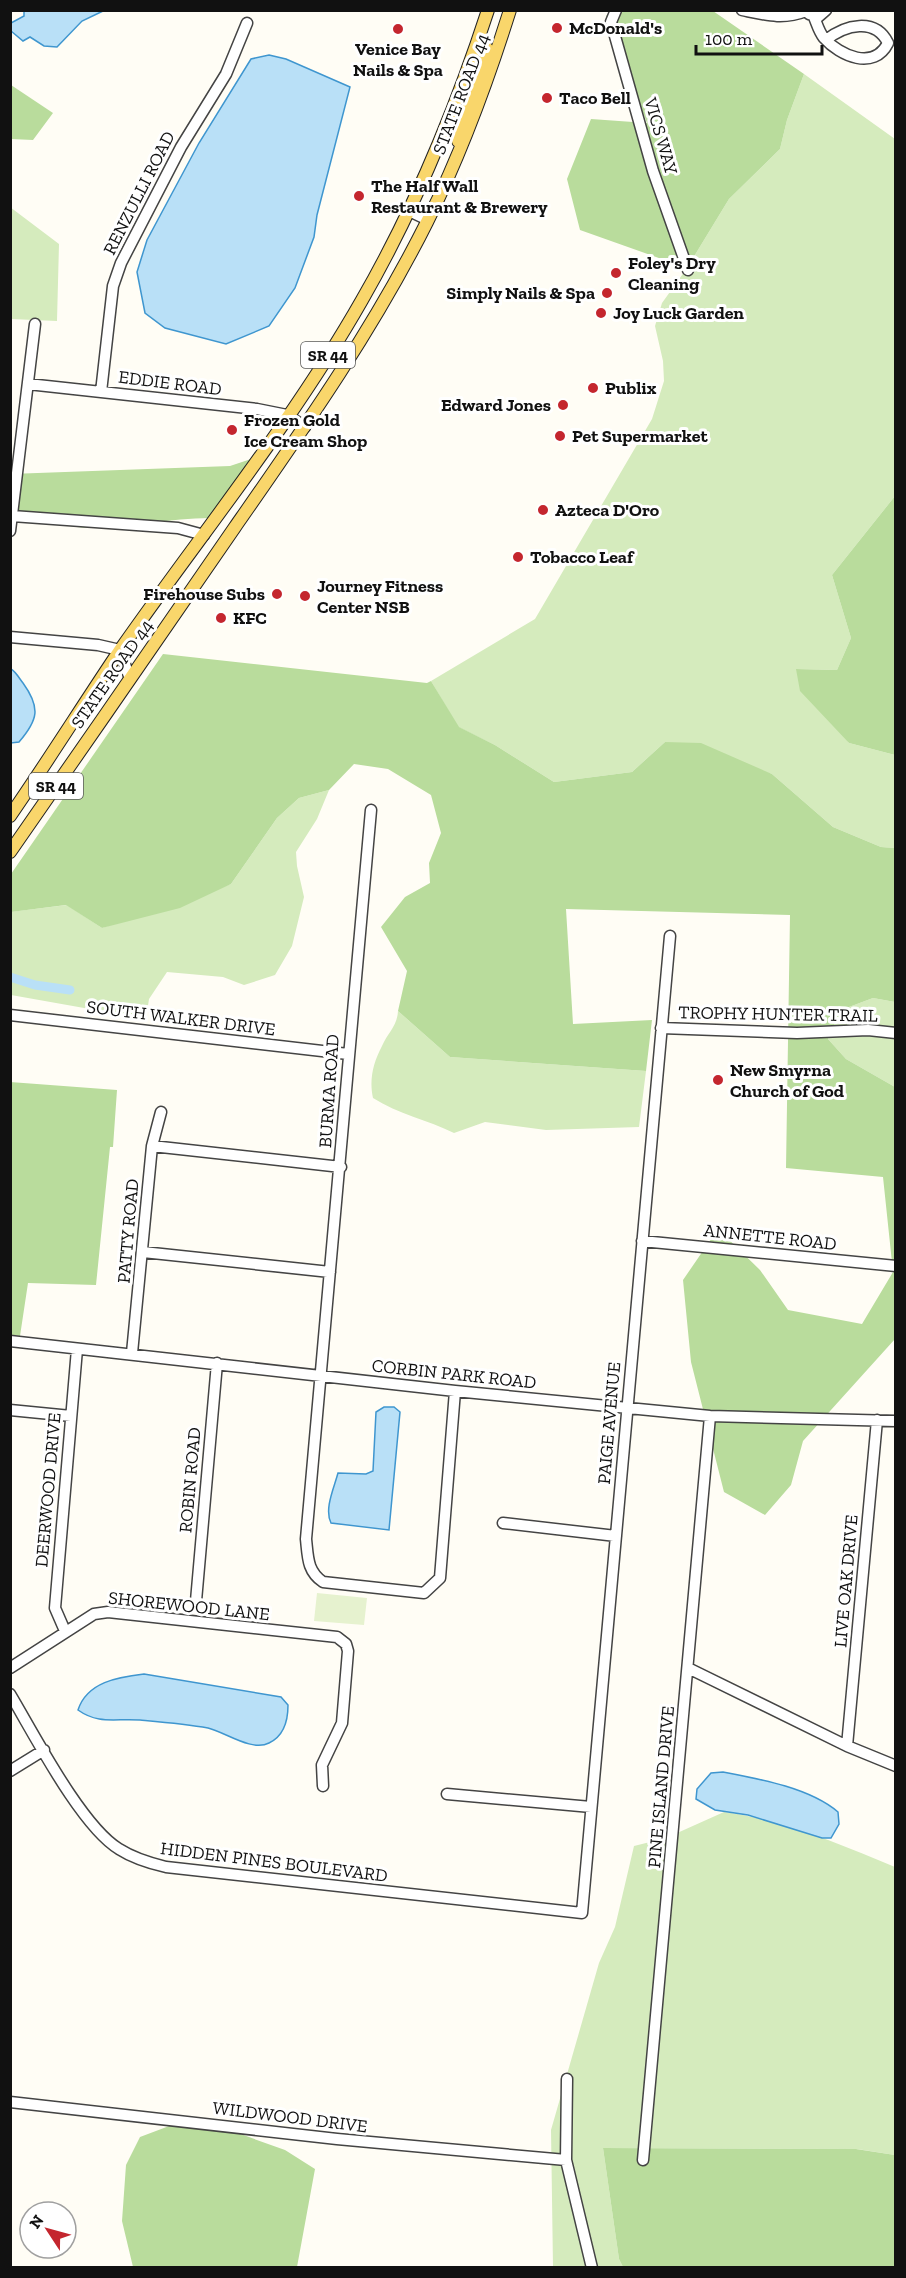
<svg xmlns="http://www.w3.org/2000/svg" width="906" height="2278" font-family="'Zilla Slab',serif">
	<rect width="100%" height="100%" fill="#fffdf5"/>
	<path fill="#d5ebbd" d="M804,74L895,139V496L832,575L851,638L837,670L797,669L849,743L895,755V848L881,847L833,827L772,774L665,742L632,772L554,782L495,745L458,727L431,681L535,619L652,419L664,381L663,361L655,326L662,303L687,268L729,199L780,149L787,120Z
		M10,207L59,244L57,321L11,319Z
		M329,790L317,819L296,852L297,866L304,897L292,946L275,975L244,985L223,977L167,972L149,999L146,1019L11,995L10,912L67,905L102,928L231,884L277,818L299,798Z
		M873,998L895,1002V1087L846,1059L828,1039L841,1010Z
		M398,1011L450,1057L646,1071L639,1127L546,1130L485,1122L454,1133C428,1120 398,1114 373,1098C369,1080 373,1063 382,1046C388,1032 397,1027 398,1011Z
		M724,1812C783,1820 840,1844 895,1867V2155L857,2149L603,2148L619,2259L623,2267H553L551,2130L599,1963L615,1927L634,1846L666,1838Z"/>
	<path fill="#b9dc9c" d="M611,11H713L804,74L787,120L780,149L729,199L687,268L580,230L567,179L591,119L647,123L606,16Z
		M11,85L53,113L33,140L11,139Z
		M251,459L210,518C170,518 133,527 94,528C66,528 39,518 11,519L10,474L230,466Z
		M895,496V755L849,743L800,691L796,669L837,670L851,638L832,575Z
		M163,654L427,683L431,681L459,727L495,745L554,782L632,772L665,742L701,743L772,774L833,827L881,847L895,848V1002L873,998L841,1010L828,1039L846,1059L895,1087V1339L803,1441L791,1485L765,1515L724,1492L691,1362L683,1280L718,1229L760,1270L788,1310L862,1324L893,1272L883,1177L786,1168L790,915L566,909L573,1024L652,1020L646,1071L450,1057L398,1011L407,971L381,927L405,897L430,883L429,863L441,833L431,795L388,769L354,764L329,790L299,798L277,818L231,884L180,908L102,928L66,905L11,912V874Z
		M10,1082L117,1090L113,1147H110L96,1285L28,1283L20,1336L10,1335Z
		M193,2117L285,2150L315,2169L297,2267H133L122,2221L126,2165L140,2137Z
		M603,2148L856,2149L895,2155V2267H623L619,2259Z"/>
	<path fill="#e6f2cf" d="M317,1593L367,1598L364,1625L314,1621Z"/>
	<path fill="#b9e0f7" stroke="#3f96cf" stroke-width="1.5" d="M24,11V10L103,11L82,21L57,47L44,46L30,37L23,41L11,31V23L24,16Z
		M269,55L286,59L350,87L317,215L314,237L295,288L269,326L226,344L165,328L145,313L137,272L147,240L199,143L251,59Z
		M11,669C16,672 19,678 23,683C41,708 38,720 19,742L11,743Z
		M384,1407H394L400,1412L389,1530L331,1523C324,1509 334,1488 338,1473L366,1474L373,1471L376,1412Z
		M144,1674L281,1697L288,1705C288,1720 284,1736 269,1743C252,1752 225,1732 208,1728C186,1724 162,1722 140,1720C116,1718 99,1725 78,1710C87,1682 118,1677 144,1674Z
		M723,1772C760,1779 810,1788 838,1812L839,1824L831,1838H822L748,1815L715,1810L696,1799L697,1789L711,1773Z"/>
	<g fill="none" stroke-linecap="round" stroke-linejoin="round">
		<path stroke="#b9e0f7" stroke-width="9" d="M10,977L35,985L70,990"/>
		<defs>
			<path id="minor" d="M616,10L611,22L653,171L688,270
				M742,10C766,15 783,20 806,11
				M809,14L818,17L826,10
				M814,17C817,24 819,32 824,38C840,56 874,71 888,43C875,17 845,25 826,40
				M409,211L428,220
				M28,384L257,409L287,415L305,427
				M101,392L113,286L121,263L181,147L226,74L247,23
				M12,516L178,528L204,535
				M10,531L35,324
				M10,637L98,645L120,650L130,679
				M371,810L306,1539C308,1557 307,1571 323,1582L424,1593L440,1578L455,1391
				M10,1015L348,1054
				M661,1028L797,1033L868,1030L896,1033
				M152,1146L341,1167
				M642,1241L896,1266
				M143,1252L330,1272
				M10,1341L455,1391L710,1416L896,1421
				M132,1353L152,1146L161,1112
				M10,1410L71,1416
				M503,1523L616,1536
				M196,1601L217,1363
				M65,1631L55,1608L77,1349
				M10,1668L94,1614L108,1612L337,1637L346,1644L348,1651L342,1723L322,1765L323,1786
				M688,1668L847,1746L896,1766
				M10,1694C34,1734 81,1826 119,1849C133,1858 149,1863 166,1867L582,1913L670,936
				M847,1746L877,1420
				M10,1771L44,1750
				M447,1794L591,1807
				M567,2079L566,2160L592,2268
				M10,2102L337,2139L566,2160
				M643,2160L710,1416"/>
			<path id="major" d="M458,141L459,129L489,51L479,39
				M10,816C48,761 83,705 120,650C201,534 292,423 362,300C415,208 455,111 488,10
				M10,852C85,744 161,635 235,527C304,428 373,330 427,222C461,154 487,83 510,10"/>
		</defs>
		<use href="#minor" stroke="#444" stroke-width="13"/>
		<use href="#major" stroke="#222" stroke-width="14"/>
		<use href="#minor" stroke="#fff" stroke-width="10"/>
		<use href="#major" stroke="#f9d66b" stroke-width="12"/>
	</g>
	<g fill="#c4262e" stroke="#fff" stroke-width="2">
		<circle cx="557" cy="28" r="6"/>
		<circle cx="398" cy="29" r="6"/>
		<circle cx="547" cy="98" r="6"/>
		<circle cx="359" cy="196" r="6"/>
		<circle cx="616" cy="273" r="6"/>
		<circle cx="607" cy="293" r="6"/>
		<circle cx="601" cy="313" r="6"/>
		<circle cx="593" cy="388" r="6"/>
		<circle cx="563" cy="405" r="6"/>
		<circle cx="232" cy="430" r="6"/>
		<circle cx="560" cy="436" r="6"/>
		<circle cx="543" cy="510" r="6"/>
		<circle cx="518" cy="557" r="6"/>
		<circle cx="277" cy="594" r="6"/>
		<circle cx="305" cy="596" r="6"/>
		<circle cx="221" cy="618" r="6"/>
		<circle cx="718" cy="1080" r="6"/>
	</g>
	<g text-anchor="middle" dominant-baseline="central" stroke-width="6" stroke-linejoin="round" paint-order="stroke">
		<g fill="#fff" stroke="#585858" stroke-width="1.5">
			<rect x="301" y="342" width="54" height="26" rx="4.5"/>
			<rect x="29" y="773" width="54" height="26" rx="4.5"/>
		</g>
		<g font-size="16" font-weight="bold" fill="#111">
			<text x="328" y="355">SR 44</text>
			<text x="56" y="786">SR 44</text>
		</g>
		<g font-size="18" font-weight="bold" fill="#111" stroke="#fff" text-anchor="start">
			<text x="569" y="28">McDonald's</text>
			<text x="398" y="49" text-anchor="middle">Venice Bay<tspan x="398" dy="21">Nails &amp; Spa</tspan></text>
			<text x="559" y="98">Taco Bell</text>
			<text x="371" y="186">The Half Wall<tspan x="371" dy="21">Restaurant &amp; Brewery</tspan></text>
			<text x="628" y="263">Foley's Dry<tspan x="628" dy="21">Cleaning</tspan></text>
			<text x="595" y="293" text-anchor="end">Simply Nails &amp; Spa</text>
			<text x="613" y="313">Joy Luck Garden</text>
			<text x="605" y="388">Publix</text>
			<text x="551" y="405" text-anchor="end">Edward Jones</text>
			<text x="244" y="420">Frozen Gold<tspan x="244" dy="21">Ice Cream Shop</tspan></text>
			<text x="572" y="436">Pet Supermarket</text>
			<text x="555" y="510">Azteca D'Oro</text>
			<text x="530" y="557">Tobacco Leaf</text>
			<text x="317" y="586">Journey Fitness<tspan x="317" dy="21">Center NSB</tspan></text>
			<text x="265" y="594" text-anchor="end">Firehouse Subs</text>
			<text x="233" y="618">KFC</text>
			<text x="730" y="1070">New Smyrna<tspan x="730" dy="21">Church of God</tspan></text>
		</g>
		<g font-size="18" fill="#111" stroke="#fff">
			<text transform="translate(461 94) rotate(-69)">STATE ROAD 44</text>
			<text transform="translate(661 136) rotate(74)">VICS WAY</text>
			<text transform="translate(139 193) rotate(-63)">RENZULLI ROAD</text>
			<text transform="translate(170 383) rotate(7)">EDDIE ROAD</text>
			<text transform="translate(112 674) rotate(-55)">STATE ROAD 44</text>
			<text transform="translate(778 1014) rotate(1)">TROPHY HUNTER TRAIL</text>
			<text transform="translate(181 1018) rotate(7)">SOUTH WALKER DRIVE</text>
			<text transform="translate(329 1091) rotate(-86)">BURMA ROAD</text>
			<text transform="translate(128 1231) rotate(-85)">PATTY ROAD</text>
			<text transform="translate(770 1237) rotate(6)">ANNETTE ROAD</text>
			<text transform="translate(454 1374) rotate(6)">CORBIN PARK ROAD</text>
			<text transform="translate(609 1423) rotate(-85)">PAIGE AVENUE</text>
			<text transform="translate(190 1480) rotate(-85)">ROBIN ROAD</text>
			<text transform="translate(48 1490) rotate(-85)">DEERWOOD DRIVE</text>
			<text transform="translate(846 1581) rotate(-85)">LIVE OAK DRIVE</text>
			<text transform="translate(189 1606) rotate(6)">SHOREWOOD LANE</text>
			<text transform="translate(661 1787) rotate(-85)">PINE ISLAND DRIVE</text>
			<text transform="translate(274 1862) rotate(7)">HIDDEN PINES BOULEVARD</text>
			<text transform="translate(290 2117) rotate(7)">WILDWOOD DRIVE</text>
		</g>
	</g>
	<rect width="906" height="2278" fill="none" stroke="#111111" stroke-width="24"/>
	<g transform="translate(48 2230) rotate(306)"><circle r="28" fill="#ffffff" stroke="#a0a0a0" stroke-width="1.5"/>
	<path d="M0-4.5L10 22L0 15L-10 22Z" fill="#c4262e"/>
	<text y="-9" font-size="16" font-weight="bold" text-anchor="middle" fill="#111111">N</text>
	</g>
	<path d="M696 45v9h126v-9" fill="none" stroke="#111111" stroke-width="3"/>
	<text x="705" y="45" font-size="18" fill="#111111" stroke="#ffffff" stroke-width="4.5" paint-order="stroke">100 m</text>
</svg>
